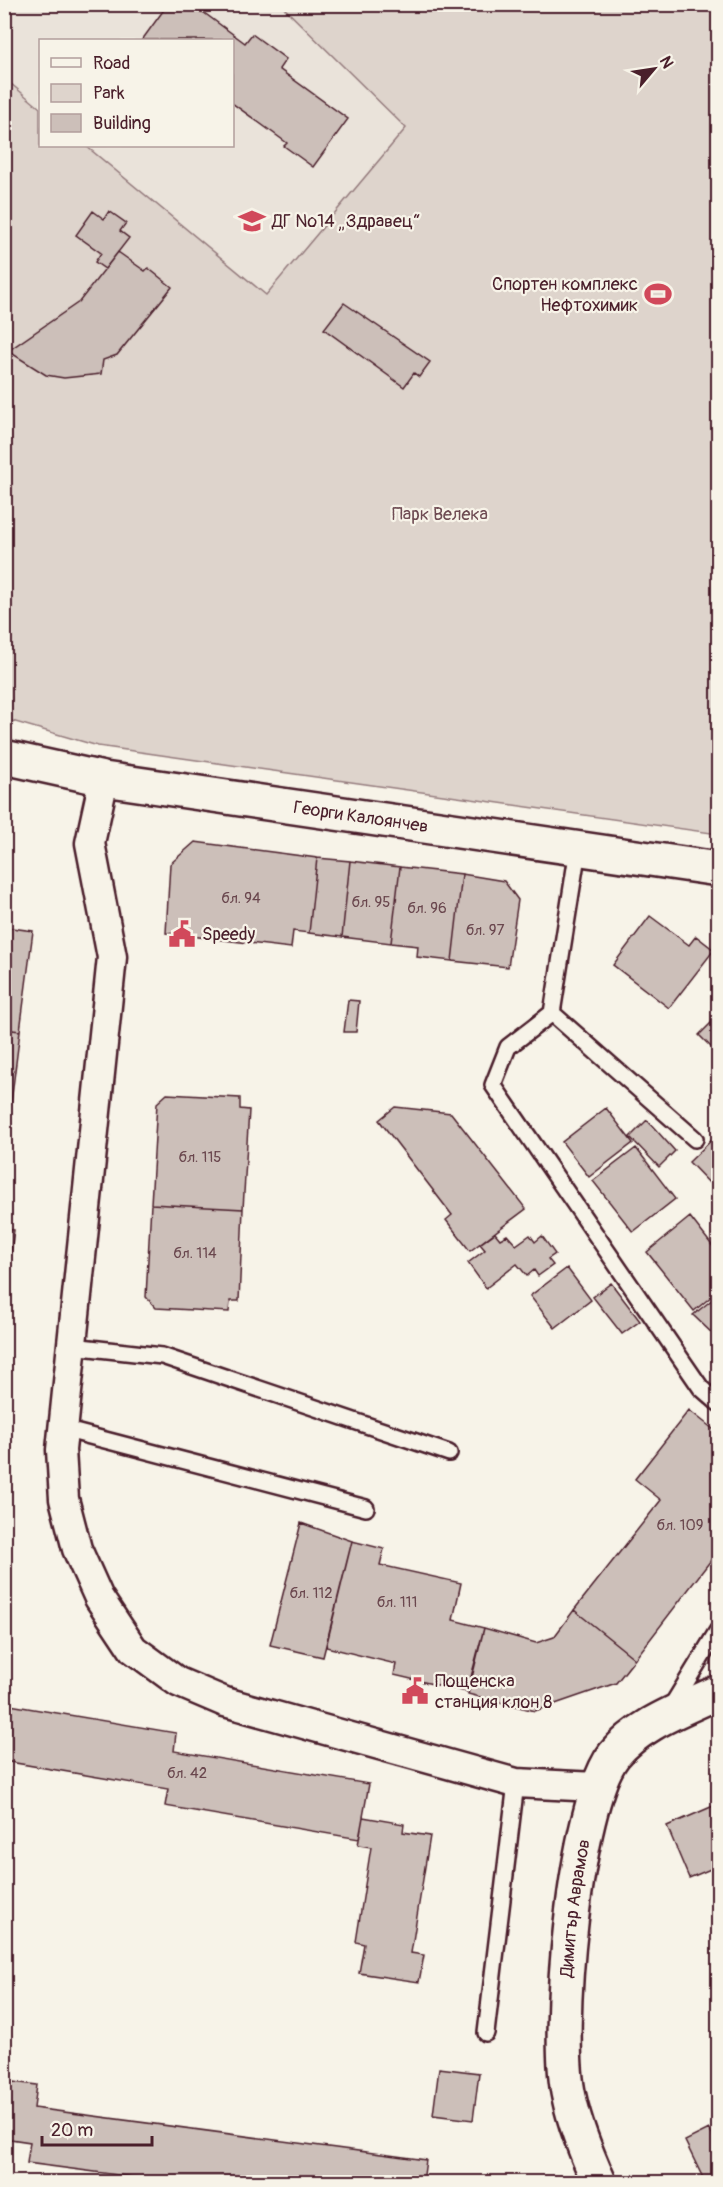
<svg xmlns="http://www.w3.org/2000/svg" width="723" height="2187" font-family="Pangolin,sans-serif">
	<rect width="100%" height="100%" fill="#f7f3e8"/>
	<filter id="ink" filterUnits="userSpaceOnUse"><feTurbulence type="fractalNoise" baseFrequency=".0167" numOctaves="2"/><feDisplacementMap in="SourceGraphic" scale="12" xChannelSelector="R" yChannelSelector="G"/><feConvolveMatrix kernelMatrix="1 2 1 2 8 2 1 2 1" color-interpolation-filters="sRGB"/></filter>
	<g filter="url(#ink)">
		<path fill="#eae3da" d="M4,5H281L406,128L266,296L86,146H232V40H40V108L5,78Z"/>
		<path fill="#ded4cc" stroke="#947a7c" stroke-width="1.5" d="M281,5H718V834L98,746L5,719L4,78L40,108V146H86L266,295L406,128Z"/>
		<path fill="#ccbfb9" stroke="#4a1f2b" stroke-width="1.5" d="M168,4H192L245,43L252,34L286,59L279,69L348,119L313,167L284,146L287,143L232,103V40H142Z
			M93,211L104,219L109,211L126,223L120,231L129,238L105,269L95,262L101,253L76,235Z
			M118,252L145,271L148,268L172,287L117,355L103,360L101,374L64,378L46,375L8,351L79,302Z
			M344,303L430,362L419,377L414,373L404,387L324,329Z
			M195,842L317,858L309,933L293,931L291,948L166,933L170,864Z
			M317,858L350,861L342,937L309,933Z
			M350,861L400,867L391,943L342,937Z
			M400,867L462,874L452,961L417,957L418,946L391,943Z
			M462,874L504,881L518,900L508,967L452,961Z
			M650,916L689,945L696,936L714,950L669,1008L613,965Z
			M4,927L33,931L20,1031L4,1029Z
			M348,1000L359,1001L356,1032H344Z
			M718,1016V1054L699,1035Z
			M4,1029L20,1031L4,1159Z
			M167,1094L240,1098V1109L249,1110L243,1209L151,1204L157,1103Z
			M395,1107L451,1113L526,1209L470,1251L446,1220L452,1215L379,1120Z
			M606,1108L633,1143L589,1177L562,1142Z
			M647,1120L675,1151L659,1167L630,1137Z
			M718,1134V1199L712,1192L715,1189L689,1162Z
			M636,1148L675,1199L633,1232L593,1181Z
			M151,1204L243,1209L239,1301H230L229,1312L156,1308L146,1297Z
			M690,1217L718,1253V1291L694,1311L647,1252Z
			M4,1229L14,1230L4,1303Z
			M495,1233L500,1239L507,1235L516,1245L530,1235L535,1242L542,1236L555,1254L548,1259L553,1265L538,1276L534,1270L527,1276L517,1264L486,1288L468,1263L485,1250L480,1244Z
			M567,1268L591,1300L555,1328L530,1296Z
			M611,1283L640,1321L622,1334L593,1297Z
			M718,1295V1329L714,1335L693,1315Z
			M689,1410L718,1433V1551L635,1659L574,1610L661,1500L635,1479Z
			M301,1523L352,1541L323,1657L270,1645Z
			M352,1541L384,1549L380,1565L461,1583L453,1620L484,1628L467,1692L394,1675L396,1664L326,1647Z
			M574,1610L635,1659L616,1683L535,1711L468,1694L484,1628L536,1643L554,1637Z
			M4,1704L176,1733L174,1751L369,1784L359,1839L165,1806L168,1789L4,1761Z
			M718,1804V1866L689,1878L667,1826Z
			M363,1817L404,1824L403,1832L430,1836L411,1953L424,1955L419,1982L359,1973L364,1944L356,1942L371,1847L358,1845Z
			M439,2068L479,2073L473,2120L433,2115Z
			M4,2081L37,2085L34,2108L426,2160L423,2182H171L27,2163L30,2142L4,2138Z
			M709,2129L715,2140L718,2138V2182H705L685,2141Z"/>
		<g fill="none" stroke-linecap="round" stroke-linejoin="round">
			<defs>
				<path id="lane" d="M552,1013L578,849
					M695,1139L552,1013L508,1047L493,1085L701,1388L718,1403
					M72,1346L162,1356L449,1453
					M63,1429L366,1508
					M671,1707L718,1630
					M486,2033L516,1783"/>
				<path id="street" d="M104,779L90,843L112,957L61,1450L64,1499L77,1549L99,1598L133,1649L178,1682L225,1702L516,1783L596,1787"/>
				<g id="secondary">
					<path id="s1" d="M4,757L104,779L718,869"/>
					<path id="s2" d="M599,2182C587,2155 575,2126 569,2097C554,2034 575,1805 614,1755C640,1723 683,1709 718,1692"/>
				</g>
			</defs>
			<use href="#lane" stroke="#4a1f2b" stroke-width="20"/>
			<use href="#street" stroke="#4a1f2b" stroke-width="33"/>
			<use href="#secondary" stroke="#4a1f2b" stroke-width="38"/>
			<use href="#lane" stroke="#f7f3e8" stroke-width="15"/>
			<use href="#street" stroke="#f7f3e8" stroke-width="28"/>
			<use href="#secondary" stroke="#f7f3e8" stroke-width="33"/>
		</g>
	</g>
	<defs>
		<symbol id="school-bare" viewBox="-9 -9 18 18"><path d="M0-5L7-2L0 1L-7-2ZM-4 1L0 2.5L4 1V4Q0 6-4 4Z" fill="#d1495b" stroke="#f7f3e8" stroke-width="2.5" paint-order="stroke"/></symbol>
		<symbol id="stadium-bare" viewBox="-9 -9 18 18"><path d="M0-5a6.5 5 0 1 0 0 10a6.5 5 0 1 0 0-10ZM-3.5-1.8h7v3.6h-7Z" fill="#d1495b" stroke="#f7f3e8" stroke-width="2.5" paint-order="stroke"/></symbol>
		<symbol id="civic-bare" viewBox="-9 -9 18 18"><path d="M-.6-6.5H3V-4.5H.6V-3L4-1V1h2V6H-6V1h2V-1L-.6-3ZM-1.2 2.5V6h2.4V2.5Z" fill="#d1495b" stroke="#f7f3e8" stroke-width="2.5" paint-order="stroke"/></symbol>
	</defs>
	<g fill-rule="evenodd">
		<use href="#school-bare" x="233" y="202" width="38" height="38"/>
		<use href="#stadium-bare" x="639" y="275" width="38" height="38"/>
		<use href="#civic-bare" x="163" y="915" width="38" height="38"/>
		<use href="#civic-bare" x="396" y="1672" width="38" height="38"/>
	</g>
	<g text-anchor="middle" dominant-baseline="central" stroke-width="4.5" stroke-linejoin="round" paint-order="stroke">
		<g font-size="15" fill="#6a474e">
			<text x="241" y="898">бл. 94</text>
			<text x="371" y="902">бл. 95</text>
			<text x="427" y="908">бл. 96</text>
			<text x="485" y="930">бл. 97</text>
			<text x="200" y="1157">бл. 115</text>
			<text x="195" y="1253">бл. 114</text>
			<text x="680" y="1525">бл. 109</text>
			<text x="311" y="1593">бл. 112</text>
			<text x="397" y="1602">бл. 111</text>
			<text x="187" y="1773">бл. 42</text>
		</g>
		<g font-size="18" fill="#4a1f2b" stroke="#f7f3e8" text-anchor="start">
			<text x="272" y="221">ДГ №14 „Здравец“</text>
			<text x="638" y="284" text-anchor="end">Спортен комплекс<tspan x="638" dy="21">Нефтохимик</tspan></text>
			<text x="202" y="934">Speedy</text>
			<text x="435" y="1681">Пощенска<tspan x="435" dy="21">станция клон 8</tspan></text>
		</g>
		<g font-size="18" fill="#6f4c53" stroke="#f7f3e8">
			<text x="440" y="514">Парк Велека</text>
		</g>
		<g font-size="18" fill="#4a1f2b" stroke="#f7f3e8">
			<text stroke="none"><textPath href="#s1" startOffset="362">Георги Калоянчев</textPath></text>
			<text stroke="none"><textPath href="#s2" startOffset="280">Димитър Аврамов</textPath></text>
		</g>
	</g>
	<rect width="723" height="2187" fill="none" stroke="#f7f3e8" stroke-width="24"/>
	<rect x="12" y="12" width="699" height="2163" fill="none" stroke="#4a1f2b" stroke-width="2" filter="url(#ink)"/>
	<rect x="39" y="39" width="195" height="108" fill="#f7f3e8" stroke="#b29e9c" stroke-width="1.5"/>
	<rect x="51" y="58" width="30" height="9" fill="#f7f3e8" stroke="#b29e9c" stroke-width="1.5"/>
	<text x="93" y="69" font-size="18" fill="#4a1f2b">Road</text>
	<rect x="51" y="84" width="30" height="18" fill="#ded4cc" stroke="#b29e9c" stroke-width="1.5"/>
	<text x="93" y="99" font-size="18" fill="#4a1f2b">Park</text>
	<rect x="51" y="114" width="30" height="18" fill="#ccbfb9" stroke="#b29e9c" stroke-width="1.5"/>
	<text x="93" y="129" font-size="18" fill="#4a1f2b">Building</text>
	<g transform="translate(654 69) rotate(61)" stroke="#f7f3e8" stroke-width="4.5" paint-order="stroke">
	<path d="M0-4.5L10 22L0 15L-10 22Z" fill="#4a1f2b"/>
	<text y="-9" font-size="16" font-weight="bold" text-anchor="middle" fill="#4a1f2b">N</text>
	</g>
	<path d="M42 2136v9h110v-9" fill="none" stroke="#4a1f2b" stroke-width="3"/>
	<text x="51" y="2136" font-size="18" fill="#4a1f2b" stroke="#f7f3e8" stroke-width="4.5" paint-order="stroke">20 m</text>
</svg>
